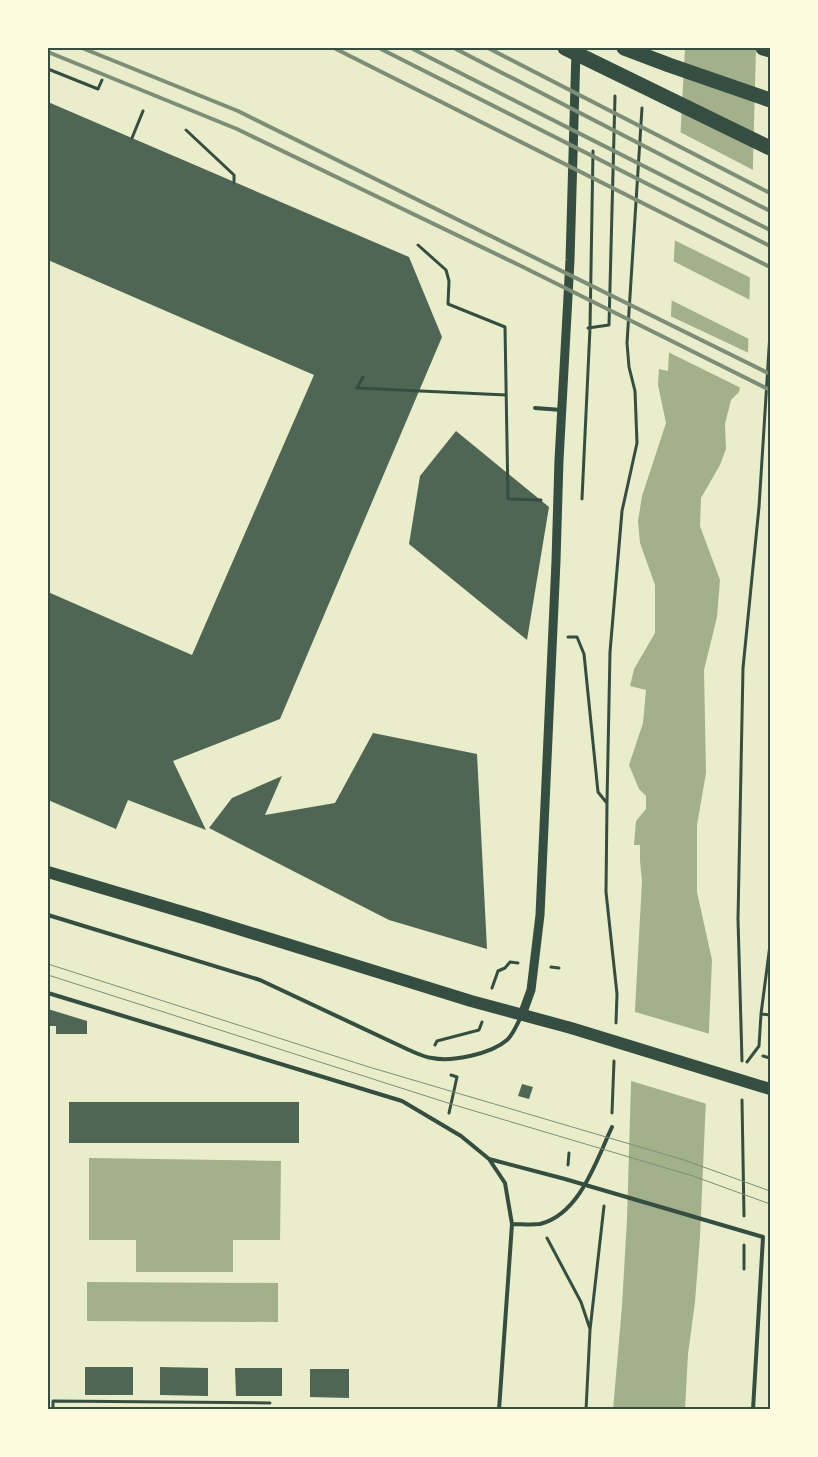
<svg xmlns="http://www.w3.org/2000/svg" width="818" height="1457" font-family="Cabin,sans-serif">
	<rect width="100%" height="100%" fill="#e9edc9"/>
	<path fill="#a3b18a" d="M685,48H756L748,353L739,392L731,400L725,424L726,449L720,465L701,498L700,526L720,580L717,617L704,670L706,773L697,825V892L712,960L700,1237L695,1302L688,1354L685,1409L613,1410L622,1306L627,1219L631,1084L642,881L640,861V845H634L636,821L646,809V796L639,789L629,765L643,723L646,690L630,686L634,669L655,633V585L640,543L638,521L642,496L666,423L658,385L659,369L668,371Z
		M89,1158L281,1161L280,1240H233V1272H136V1240H89Z
		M87,1282L278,1283V1322L87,1321Z"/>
	<path fill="#e9edc9" d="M678,131L755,171L753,279L672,239Z
		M671,260L752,301L751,340L669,299Z
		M668,315L751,354L743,389L666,351Z
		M632,1011L710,1034L707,1104L628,1080Z"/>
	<path fill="#4f6655" d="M48,102L409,257L442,337L280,719L173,761L206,830L128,800L116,829L48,800V592L192,655L314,375L48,260Z
		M456,431L549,507L527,640L409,544L420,476Z
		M373,733L477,754L487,949L389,920L209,828L232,798L282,776L265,815L335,803Z
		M48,1009L87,1021V1034H56V1026H48Z
		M522,1084L533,1087L529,1099L518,1096Z
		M69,1102H299V1143H69Z
		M48,1366H50L49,1410H48Z
		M85,1367H133V1395H85Z
		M160,1367L208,1368V1396L160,1395Z
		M235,1368H282V1396H236Z
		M310,1369H349V1398L310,1397Z"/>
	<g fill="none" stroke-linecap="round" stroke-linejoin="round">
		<path stroke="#344e41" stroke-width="3" d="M48,69L98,89L102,80
			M186,130L234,175V182
			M132,138L143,111
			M418,245L446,270L449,281L448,304L505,327L508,499L541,500
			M588,328L609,325L615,96
			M363,377L357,388L506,395
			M582,499L590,328L593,151
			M568,637H577L584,654L598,792L606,802
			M551,967L559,968
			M492,988L498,971L505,968L510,962L518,963
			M761,1014L770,1015
			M616,1023L617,994L606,892L607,803L610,652L622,511L637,443L635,391L629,367L627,343L642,108
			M435,1045L437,1041L479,1030L482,1022
			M763,1056L770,1058
			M742,1061L738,919L743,668L759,507L770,333
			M747,1062L759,1046L761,1014L770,945
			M742,1100L744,1216
			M449,1113L457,1077L451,1075
			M612,1113L614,1061
			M568,1165L569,1153
			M547,1238L581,1302L590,1329
			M744,1269V1245
			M53,1410V1401L270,1403
			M586,1410L590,1330L604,1206"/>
		<path stroke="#344e41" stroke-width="4" d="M535,408L562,410
			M48,915L260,980L409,1050C416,1053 424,1057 432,1058C452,1062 491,1054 507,1040C513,1035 517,1024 521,1017
			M48,993L402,1101L461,1136L489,1159L565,1179L763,1237L753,1410
			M489,1159L505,1183L512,1224L499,1410
			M512,1224C521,1224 531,1225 540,1224C580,1214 596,1161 612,1127"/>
		<path stroke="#344e41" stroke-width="9" d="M522,1015L531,990L540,915L556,561L559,460L570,260L576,51"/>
		<path stroke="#344e41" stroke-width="12" d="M48,872L203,918L471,1001L571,1028L770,1089"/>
		<path stroke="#344e41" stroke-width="15" d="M565,48L770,148
			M624,48L669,65L770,100
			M763,48L770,50"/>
		<path stroke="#7c8e77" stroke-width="1" d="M48,964L369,1067L684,1160L770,1191
			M48,975L451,1104L693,1176L770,1204"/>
		<path stroke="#7c8e77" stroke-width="4" d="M82,48L238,111L770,374
			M334,48L770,267
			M379,48L770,246
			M411,48L770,230
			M454,48L770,211
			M488,48L770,193
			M48,52L237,129L521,266L770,390"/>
	</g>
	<rect width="818" height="1457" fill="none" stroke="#fefae0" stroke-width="98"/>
	<rect x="49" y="49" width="720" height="1359" fill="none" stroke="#344e41" stroke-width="2"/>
</svg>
